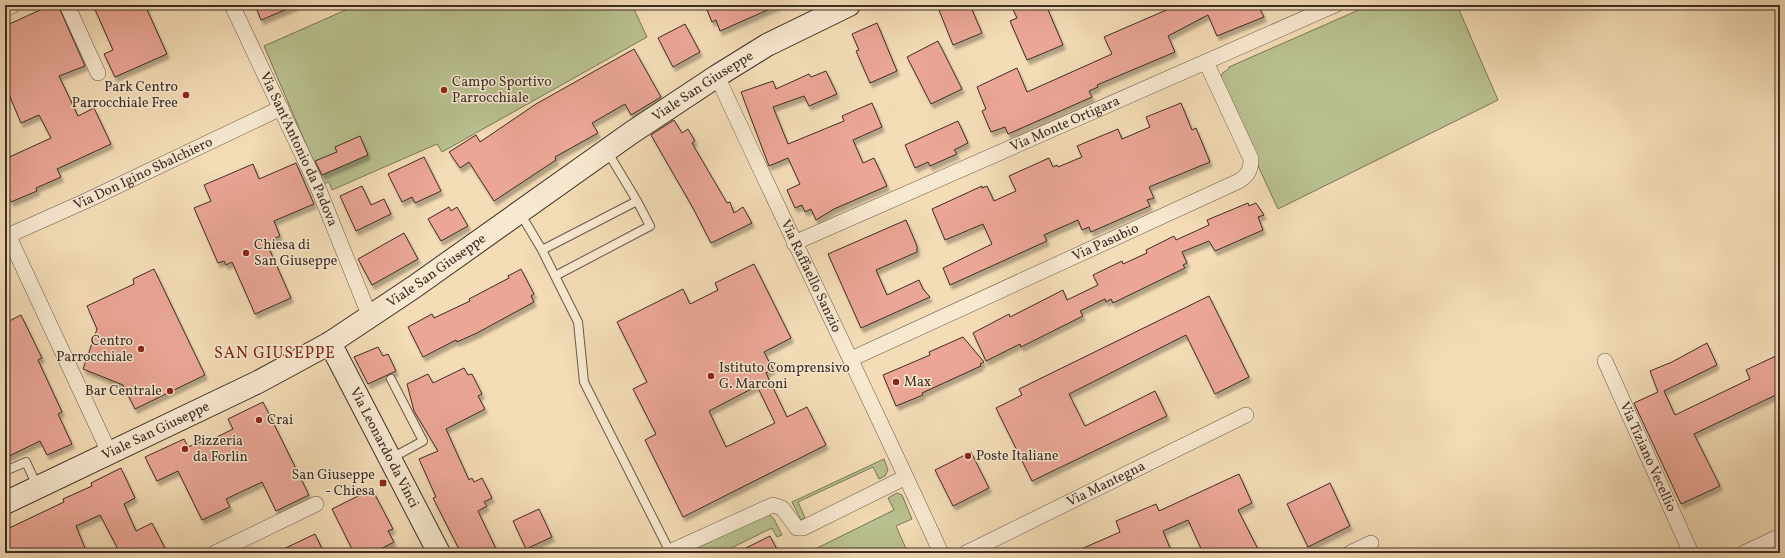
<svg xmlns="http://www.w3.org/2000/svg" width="1785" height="558" font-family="Vollkorn,serif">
	<defs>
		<filter id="shadow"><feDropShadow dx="2.5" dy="4.5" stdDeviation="1" flood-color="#0004"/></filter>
	</defs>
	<rect width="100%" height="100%" fill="#f3dcb6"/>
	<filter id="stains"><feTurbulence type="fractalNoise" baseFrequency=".005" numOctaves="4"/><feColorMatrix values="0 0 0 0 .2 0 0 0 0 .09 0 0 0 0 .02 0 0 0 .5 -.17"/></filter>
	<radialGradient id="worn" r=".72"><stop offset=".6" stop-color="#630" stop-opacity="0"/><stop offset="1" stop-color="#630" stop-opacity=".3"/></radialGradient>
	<path fill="#b9c08f" stroke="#7b765a" d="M357,5H632L647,37L442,152L437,144L332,190L329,182L323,184L264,46Z
		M1359,5H1457L1498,100L1278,209L1223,90C1222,84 1218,76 1224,72C1229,68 1226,74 1229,67L1361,9Z
		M884,459L888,470L885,476L879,479L873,467L798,502L805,518L801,520L792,502Z
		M897,493L902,495L912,519L896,526L908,553H807L894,510L888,498Z
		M769,514L774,519L782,535L777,537L772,528L721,553H683Z"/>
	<path fill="#eba696" stroke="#3d2c25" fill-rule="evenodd" filter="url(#shadow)" d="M51,5H58L85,66L59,76L78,116L94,108L111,144L57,169L61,177L36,188L37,191L11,202L5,189V159L51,138L39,115L21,123L5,85V26Z
		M93,5H145L167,54L115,77L104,54L113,50Z
		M255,5H297L261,20Z
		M705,5H779L720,31L716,20L712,22Z
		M937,5H970L982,33L953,45Z
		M1011,5H1046L1063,45L1027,60L1010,21L1017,18Z
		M1178,5H1258L1264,17L1217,36L1208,15L1168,36L1175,52L1097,85L1098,87L1089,91L1092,97L1008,134L1005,127L991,132L982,111L986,109L977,87L1017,68L1027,92L1112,54L1104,37Z
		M877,23L897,71L870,83L856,51L859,50L852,34Z
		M685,24L700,52L673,67L658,38Z
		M938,41L962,89L931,104L907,57Z
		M634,49L661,97L631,115L625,104L592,123L598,133L555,157L556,160L494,201L469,162L460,168L449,152L476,135L480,142L536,104Z
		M826,71L837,94L809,106L804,96L773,107L788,144L844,121L842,116L872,103L882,127L853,140L863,163L874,158L887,186L834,209L816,220L811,209L805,212L802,205L795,208L787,190L800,184L788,158L769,166L741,92L773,81L776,89L809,74L811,77Z
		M1181,103L1192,130L1196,128L1210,162L1149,187L1154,198L1147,200L1150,206L1091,232L1089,227L1082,230L1078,220L1044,235L1047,241L950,285L943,268L992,244L983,224L945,240L932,209L982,186V188L987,186L994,201L1016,191L1009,176L1049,158L1053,167L1057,165L1058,167L1082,157L1077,146L1118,129L1122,139L1150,127L1146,117Z
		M674,120L682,133L688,129L695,141L692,143L727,203L730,202L734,213L743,207L752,223L711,243L693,208L651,135Z
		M958,121L968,143L954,150L957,154L930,166L928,162L915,168L905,145Z
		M360,136L368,155L322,175L315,161L337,152L335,147Z
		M424,157L441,191L415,203L412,197L402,202L388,174Z
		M296,163L314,204L274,221L280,236L273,239L275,243L268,246L291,298L255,314L232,262L226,265L224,261L218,263L194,208L211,201L204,185L253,164L259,179Z
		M362,186L371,205L384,199L391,214L356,231L340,196Z
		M1248,203L1249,206L1256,203L1264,215L1258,217L1263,230L1215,251L1209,241L1182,252L1187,263L1183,265L1185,268L1113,303L1111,299L1106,302L1105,299L1080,311L1083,316L1021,347L1020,344L986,361L973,333L1009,314L1010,317L1063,290L1067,300L1098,285L1093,275L1122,261L1123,264L1147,253L1146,250L1174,236L1176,240L1209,225L1207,220Z
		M449,207L451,211L457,207L468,226L441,241L428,219Z
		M906,220L917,246V252L876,270L887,295L919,280L923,289L930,297L861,328L828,254Z
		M404,233L418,259L372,285L358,259Z
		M754,264L791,338L764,352L773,369L766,373L787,417L807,407L826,445L683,517L645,440L656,434L633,389L647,382L617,322L683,289L690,304L718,290L715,283ZM757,386L775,423L726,447L709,411Z
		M154,269L205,375L135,409L123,385L83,369L97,329L87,306L134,284L133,279Z
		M521,269L534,294L531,296L534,302L477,333L457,342L456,340L423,357L408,327L432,314L434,318L470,301L469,299L509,278L508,276Z
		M1209,296L1249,377L1215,394L1186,335L1069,394L1085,426L1155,391L1167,416L1032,481L996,408L1022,395L1019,389Z
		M21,315L42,358L38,360L62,412L58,414L72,444L47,455L40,441L5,458V323Z
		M963,337L984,362L980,364L981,366L922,393L923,395L896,406L883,375L930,355L929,352Z
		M1707,343L1717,365L1664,391L1675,415L1750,379L1746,370L1780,354V393L1694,434L1720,486L1681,504L1634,403L1658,392L1650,371L1672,362Z
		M378,347L383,356L388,354L396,371L368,384L354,357Z
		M464,368L468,375L472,374L482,394L478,396L485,409L446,429L469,480L472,478L474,482L482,478L492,498L484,502L487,506L478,511L498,553H461L433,498L436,497L419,459L438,451L414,411L407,384L428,374L433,383Z
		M263,402L309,495L276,511L262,482L226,499L230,507L202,520L178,471L157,481L145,457L184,439L188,447L206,440L207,442L233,429L228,419Z
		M971,452L989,488L953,506L935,470Z
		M121,468L135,498L124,504L136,531L152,523L165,548L155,553H120L100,515L76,526L87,553H5V530L64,502L63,499L92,486L91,483Z
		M1239,474L1252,503L1238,510L1260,553H1203L1188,520L1163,531L1172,553H1072L1120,532L1116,521L1156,504L1159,511Z
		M1330,483L1350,526L1308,547L1287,504Z
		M372,489L393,529L388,531L394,542L373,553H354L332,509Z
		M539,509L552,537L526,549L513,521Z
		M315,534L324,553H275Z
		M770,536L779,553H736Z"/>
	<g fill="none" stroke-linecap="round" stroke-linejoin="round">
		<defs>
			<path id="lane" d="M520,213L542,250L637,201L607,151
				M542,250L578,322L584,382L670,552
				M555,276L650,226L637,201
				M390,459L423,441L391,379
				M5,471L26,462L37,486"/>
			<g id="street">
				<path d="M67,5L98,73"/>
				<path id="s1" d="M232,5L319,190L370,317"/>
				<path d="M5,9L14,5"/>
				<path id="s2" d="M717,76C790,235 868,393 941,553"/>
				<path d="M8,235L109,452"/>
				<path id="s3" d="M5,237L90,199L281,108"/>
				<path id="s4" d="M794,243L1335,5"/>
				<path id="s5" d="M851,359L1239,181C1248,175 1251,170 1251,159L1206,62"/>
				<path id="s6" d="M1605,361L1691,553"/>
				<path d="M215,553L316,504"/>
				<path d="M667,553L773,505L782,508L797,528H803L906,477"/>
				<path id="s7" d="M966,553L1246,415"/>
				<path d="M1350,553L1371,543"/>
				<path d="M1744,553L1780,536"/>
			</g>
			<g id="secondary">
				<path id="s8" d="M330,343L439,553"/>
				<path id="s9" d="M5,503L258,382L330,343L414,287L631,133L717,76L767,45L849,5"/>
			</g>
		</defs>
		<use href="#lane" stroke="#6a5849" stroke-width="10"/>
		<use href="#street" stroke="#6a5849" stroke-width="16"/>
		<use href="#secondary" stroke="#3d2c25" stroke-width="24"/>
		<use href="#lane" stroke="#f7e8d0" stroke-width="8"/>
		<use href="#street" stroke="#f7e8d0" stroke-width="15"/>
		<use href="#secondary" stroke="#f7e8d0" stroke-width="22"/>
	</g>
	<g fill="#8f2418" stroke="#f7e8d0" stroke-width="1.5">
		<circle cx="444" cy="90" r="4"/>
		<circle cx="186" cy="95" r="4"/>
		<circle cx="246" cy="253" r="4"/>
		<circle cx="141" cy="349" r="4"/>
		<circle cx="711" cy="376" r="4"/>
		<circle cx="896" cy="382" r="4"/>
		<circle cx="170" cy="391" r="4"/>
		<circle cx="259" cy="420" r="4"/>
		<circle cx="185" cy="449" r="4"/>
		<circle cx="968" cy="456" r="4"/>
		<rect x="379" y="479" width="8" height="8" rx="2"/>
	</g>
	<g text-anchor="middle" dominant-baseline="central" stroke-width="3" stroke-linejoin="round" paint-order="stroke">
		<g font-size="14" fill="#3d2c25" stroke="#f7e8d0" text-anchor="start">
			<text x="452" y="82">Campo Sportivo<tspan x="452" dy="16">Parrocchiale</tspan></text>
			<text x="178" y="87" text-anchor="end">Park Centro<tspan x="178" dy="16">Parrocchiale Free</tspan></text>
			<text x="254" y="245">Chiesa di<tspan x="254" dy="16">San Giuseppe</tspan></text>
			<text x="133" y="341" text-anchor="end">Centro<tspan x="133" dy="16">Parrocchiale</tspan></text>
			<text x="719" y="368">Istituto Comprensivo<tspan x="719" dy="16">G. Marconi</tspan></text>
			<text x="904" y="382">Max</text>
			<text x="162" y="391" text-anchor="end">Bar Centrale</text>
			<text x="267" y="420">Crai</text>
			<text x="193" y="441">Pizzeria<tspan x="193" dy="16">da Forlin</tspan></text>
			<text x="976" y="456">Poste Italiane</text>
			<text x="375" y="475" text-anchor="end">San Giuseppe<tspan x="375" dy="16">- Chiesa</tspan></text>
		</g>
		<g font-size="14" fill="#3d2c25" stroke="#f7e8d0">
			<text stroke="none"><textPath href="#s9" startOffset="815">Viale San Giuseppe</textPath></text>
			<text stroke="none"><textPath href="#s4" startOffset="296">Via Monte Ortigara</textPath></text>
			<text stroke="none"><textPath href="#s1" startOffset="159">Via Sant'Antonio da Padova</textPath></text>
			<text stroke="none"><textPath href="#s3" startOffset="152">Via Don Igino Sbalchiero</textPath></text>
			<text stroke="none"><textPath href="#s5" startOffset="280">Via Pasubio</textPath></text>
			<text stroke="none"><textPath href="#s9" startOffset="491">Viale San Giuseppe</textPath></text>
			<text stroke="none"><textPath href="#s2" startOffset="221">Via Raffaello Sanzio</textPath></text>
			<text stroke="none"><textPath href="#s9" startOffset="167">Viale San Giuseppe</textPath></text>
			<text stroke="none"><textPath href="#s8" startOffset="118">Via Leonardo da Vinci</textPath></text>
			<text stroke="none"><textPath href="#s6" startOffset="105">Via Tiziano Vecellio</textPath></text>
			<text stroke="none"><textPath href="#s7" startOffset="156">Via Mantegna</textPath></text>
		</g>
		<g font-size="16" letter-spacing="1" fill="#7a1f14" stroke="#f7e8d0">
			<text x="275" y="354">SAN GIUSEPPE</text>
		</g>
	</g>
	<rect width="1785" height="558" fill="none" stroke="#f3dcb6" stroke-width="20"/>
	<rect x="6" y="6" width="1773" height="546" fill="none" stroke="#3d2c25" stroke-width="2"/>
	<rect x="10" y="10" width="1765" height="538" fill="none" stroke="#3d2c25"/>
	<rect width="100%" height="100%" filter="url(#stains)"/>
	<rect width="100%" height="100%" fill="url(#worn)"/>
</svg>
